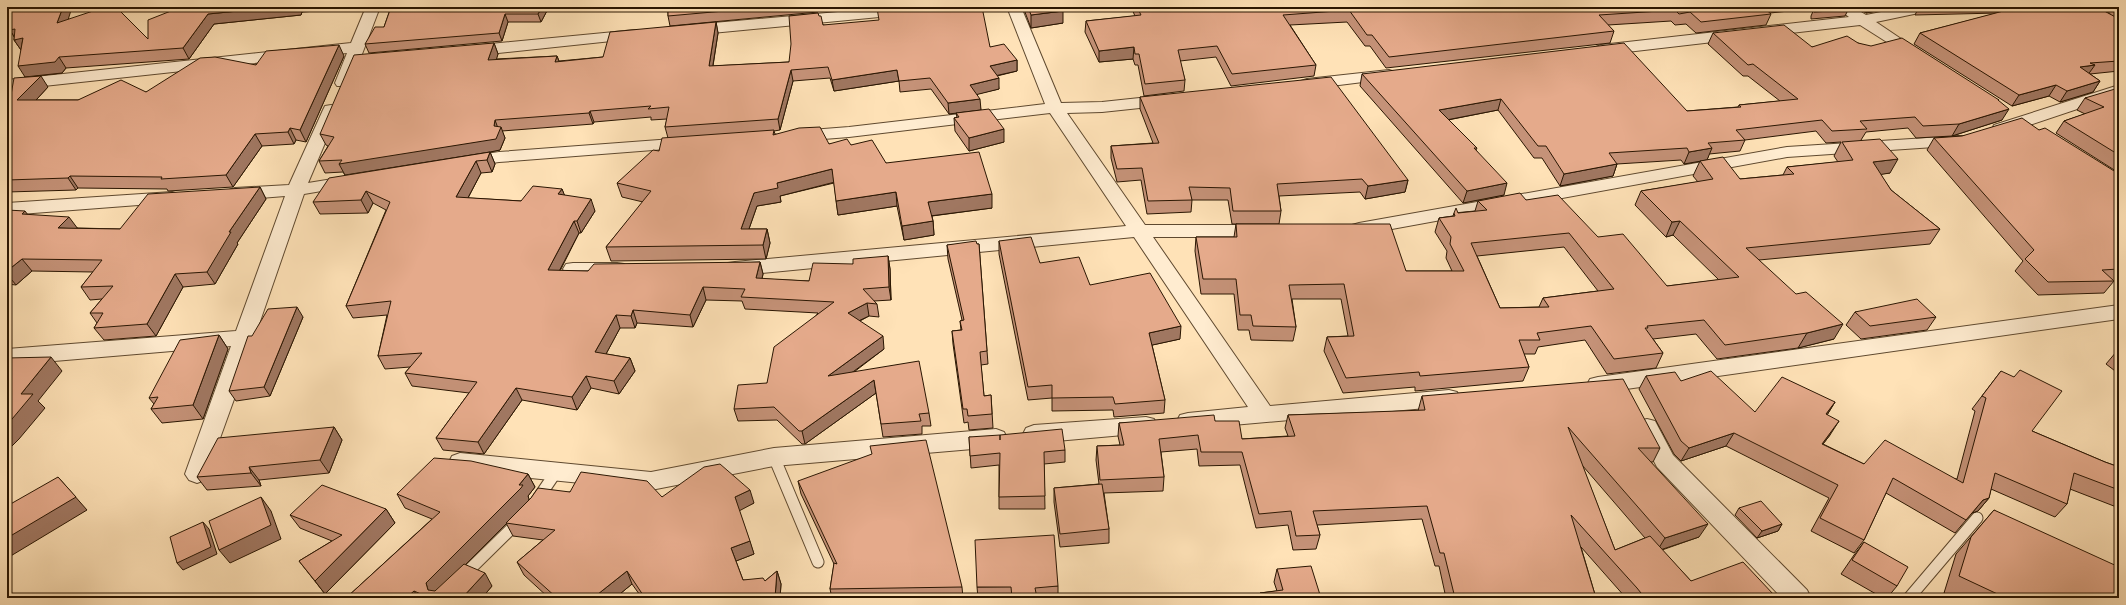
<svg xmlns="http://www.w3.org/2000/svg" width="2126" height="605" font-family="Alegreya,serif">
	<rect width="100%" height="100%" fill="#ffe2b7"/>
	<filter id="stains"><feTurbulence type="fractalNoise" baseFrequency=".005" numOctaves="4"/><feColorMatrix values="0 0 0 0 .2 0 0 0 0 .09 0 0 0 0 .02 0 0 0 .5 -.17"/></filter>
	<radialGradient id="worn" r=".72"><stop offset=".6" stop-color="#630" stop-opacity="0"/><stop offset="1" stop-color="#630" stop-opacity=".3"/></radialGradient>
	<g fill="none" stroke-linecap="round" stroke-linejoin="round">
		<defs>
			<path id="service" d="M774,457L818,562
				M537,500L556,472
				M462,577L519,521
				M1909,598L1977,518"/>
			<path id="minor" d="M366,7H380L351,83L349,86H337L335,83L347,53L7,90V80L351,43Z
				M894,7H949L947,10L942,11L691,35L686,33L683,30L686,27L691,25Z
				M1007,7H1021L1061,103L1102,102L1168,95L1174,97L1176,100L1174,103L1168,105L1102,112L1067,113L1145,225H1261L1268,227L1270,231L1268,235L1261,237H1153L1270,406L1449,390L1457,392L1460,398L1457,404L1449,406L1188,429L1180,427L1177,421L1180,415L1188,413L1248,407L1134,237L751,274L728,273L725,268L728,263L735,262L1126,226L1050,113L849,137L798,141L792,140L790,136L792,132L798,131L849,127L1045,104Z
				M1836,7H1853L1866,15L1906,7H1935L1933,10L1876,22L1925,55L1922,58H1912L1860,25L1601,55L1596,53L1593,50L1596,47L1601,45L1849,17Z
				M635,30L640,32L643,35L640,38L470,56L465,54L462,51L465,48L470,46Z
				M1389,70L1395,72L1397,75L1395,78L1307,89L1301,87L1299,84L1301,81L1307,79Z
				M2119,85V95L2006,133H1994L1992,129L1994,125Z
				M331,105L337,106L339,110L308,183L351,176L357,177L360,181L357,185L351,186L304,194L255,336L256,338L205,480L197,483L189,480L185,474L231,346L7,365V349L236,331L285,196L235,200L229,198L226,194L229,190L235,188L289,185L323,110L325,106Z
				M1958,136L1964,137L1967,141L1964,145L1787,157L1359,235L1352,233L1350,229L1352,225L1359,223L1787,147Z
				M686,138L692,139L695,143L692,147L499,162L465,167L459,166L456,162L459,158L499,152Z
				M172,192L178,194L181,198L178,202L7,215V203Z
				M573,263H617L624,264L627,269L624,274L617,275H573L566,274L563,269L566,264Z
				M2119,305V319L1598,393L1590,391L1587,385L1590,379L1598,377Z
				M1146,417L1154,419L1157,425L1154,431L1146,433L1034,443L1026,440L1023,434L1026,428L1034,425Z
				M1647,419L1655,421L1673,455L1807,590L1811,598H1782L1657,467L1636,427L1639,421Z
				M996,429L1004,432L1007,438L1004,444L996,447L774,466L651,490L460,471L452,468L449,462L452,456L460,453L651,472L774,448Z"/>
		</defs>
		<use href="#service" stroke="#5f492f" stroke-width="13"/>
		<use href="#minor" stroke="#5f492f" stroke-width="2"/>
		<use href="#service" stroke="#ffecd0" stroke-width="11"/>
		<use href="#minor" fill="#ffecd0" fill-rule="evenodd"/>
	</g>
	<path fill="#c59278" stroke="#2a1602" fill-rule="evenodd" d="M181,7H334L332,10L302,12L301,15L214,24L189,59L66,68L62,73L25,77L21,50L14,40V37L12,33L68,19L148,39Z
		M391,7H549L541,22H508L502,41L369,53L365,44L384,27Z
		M668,7H818V12L670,26L668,16Z
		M1023,7H1027L1063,23L1031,28Z
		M1131,7H1846L1848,10L1845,16L1811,19V16L1814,9L1817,8L1770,13L1771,14L1766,25L1696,33L1686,24L1675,25L1671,21L1608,25L1614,31L1610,43L1386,68L1370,46H1365L1347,22L1290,25L1316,65L1314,76L1231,86L1216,57L1180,61L1185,80L1184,91L1144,96L1138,65H1135L1133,59L1099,62L1085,32L1086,21L1135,16Z
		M1856,7H1898L1866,13Z
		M1919,7H2097L2111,15L2104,7H2119V71L2090,74L2100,81L2093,92L2060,102L2049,96L2012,106L1914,44L1920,33L1998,13L1915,15Z
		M819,16L823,25L990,47L1017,60V71L997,76L999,89L977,94L981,110L1004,142L969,151L955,131L954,118L957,117L956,113L949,114L931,89L900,92L899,81L834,91L830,78L793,81L780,130L774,131L775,134L829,144L851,145L886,163L992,208L932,216L933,221L934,235L904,240L897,206L838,215L834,183L780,196L781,202L757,206L749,229H767L770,243L766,259L611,261L606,247L643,202L622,197L617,183L659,151L668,138L665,127L667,119L651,120V117L594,122L593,124L502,131L505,138L500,150L490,152L495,164L492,172L481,173L468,198L521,201L562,189L564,195L595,211L581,233H579L560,271H588L760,262L763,274L762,279L809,281L853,264L888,256L890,269L891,300L874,301L877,304L879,317L869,316L860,321L884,349L854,372L929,413L931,426H922V434L883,437L876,393L805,444H802L777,420L738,421L734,409L767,383L818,313L745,309L742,301L706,300L693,327L637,323L635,328H620L606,354L630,358L635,371L619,394L591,388L577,410L522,400L484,454L443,450L436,438L469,393L412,386L405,373L410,367L385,369L378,356L387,315L353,318L346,306L386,210L373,203L368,213L320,214L313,202L345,175L343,172L325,173L319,161L328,146L326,145L320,134L494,43L498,54L496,59L557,56L559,61L603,57L716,22L718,33L713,66L789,62Z
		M1713,33L1812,47L1858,43L1999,100L1998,101L2002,120L1952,136L1916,138L1908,128L1866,132L1861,140L1890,173L1880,174L1891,190L1940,229L1930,244L1759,260L1834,339L1798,348L1717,359L1696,334L1653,339L1663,353L1656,368L1607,374L1585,340L1538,347L1535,354H1524L1529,367L1523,381L1415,391V387L1343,393L1324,351L1327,337L1348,336L1341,299H1292L1296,327L1293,341L1251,340L1249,330H1238L1234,294H1201L1195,251L1196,237H1234L1236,224L1406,271H1452L1446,258L1447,251L1435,232L1439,218L1453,216L1454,213L1475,211L1478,201L1526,200L1598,237L1667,286L1719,280L1673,235L1666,237L1635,205L1641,191L1698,182L1693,176L1700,161L1740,179L1783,175L1787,167L1838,162L1834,156L1841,142L1826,143L1816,131L1745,140L1740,151L1709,154L1707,160L1684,164L1681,160L1617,164L1613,176L1560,186L1542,158H1534L1498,110L1448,120L1477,148L1476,150L1504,195L1463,203L1360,86L1362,74L1687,111L1738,107L1739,105L1780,101L1748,76H1743L1708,44ZM1564,247L1598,291L1543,298L1539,307L1500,308L1477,256Z
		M344,56L306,142L296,140L294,144L262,146L233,187L168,191L167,189L78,188L76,190L7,192V96L11,95L48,87L36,100H78L146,92L256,65Z
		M2119,92V173L2056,133L2064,121L2085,114L2077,110L2085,98Z
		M1140,97L1408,180L1405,192L1365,199L1360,192L1279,196L1281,211L1279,224H1232L1228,200H1192L1191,212L1147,214L1141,180L1117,182L1111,158V146L1153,143L1140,109Z
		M2039,130L2119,174V281H2114L2104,293L2038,295L2015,271L2023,261L1927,150L1934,138Z
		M260,187L266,199L237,243L238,244L215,284L183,287L156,336L104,340L94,328L97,323L90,313L102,299L90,300L81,287L93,272L32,271L16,285L7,284V210L78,228L120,229Z
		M999,241L1040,263L1090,285L1180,339L1152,345L1165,400L1164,413L1114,417L1113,410L1052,411V398L1028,400L999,254Z
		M979,244L988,364L981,365L984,396L991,395L993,428L969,430L968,422L964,423L953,344L952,331L961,330L960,321L962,320L948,259L947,245Z
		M1855,312L1936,317L1927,330L1861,339L1846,325Z
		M303,317L270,396L236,401L229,391Z
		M2119,324V333L2115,329Z
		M219,335L228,349L203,419L162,423L151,409L154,404L149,398Z
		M2117,351H2119V374L2106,364Z
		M2001,371L2032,431L2105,462L2119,467V508L2070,489L2067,504L2055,517L1991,489L1989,498L1978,511L1972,513L1955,533L1886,493L1864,540L1854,553L1811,531L1829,498L1726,446L1681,461L1674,454L1639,389L1646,376L1681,381L1755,412L1835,402L1827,415L1830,435L1823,444L1864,464L1957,479L1975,411L1972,409Z
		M1422,396L1660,448L1653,462H1651L1699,537L1662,550L1691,581L1772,598H1626L1581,547L1596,598H1446L1439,566H1435L1422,519L1317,525L1320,535L1316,549L1293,550L1288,525L1256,528L1240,465L1199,466L1197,449L1161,452L1164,477L1163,491L1104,493L1109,529V543L1060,547L1054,502V488L1099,484L1096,460L1097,446L1120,445L1118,436L1119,423L1215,421L1242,439L1288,436L1285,428L1288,415L1418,411ZM1582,465L1645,538L1615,550Z
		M334,427L342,440L329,473L259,480L261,486L207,490L197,477Z
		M969,437L1065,450V462L1044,464L1045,509H999V465L971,468Z
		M528,474L535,487L528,496L529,499L528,501L570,492L662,497L754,503L739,510L754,554L736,561L743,580L765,581L777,571L781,584L780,598H642L632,584L615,598H549L524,575L517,562L543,540L513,536L506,523L465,564L492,586L482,598H346L432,519L405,508L397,494Z
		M798,481L962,587L963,598H832L830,589L834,564L801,494Z
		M1739,508L1782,524L1778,531L1757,538L1735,515Z
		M386,509L395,523L325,594L299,561L332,541L300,528L290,515Z
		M1994,510L2119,598H1954L1944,593L1956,554Z
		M1864,542L1897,586L1887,598H1883L1841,574L1854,555Z
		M1277,569L1321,598H1259L1260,593L1277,591L1274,582Z
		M1058,586V598H978L977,587Z"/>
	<path fill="#a07761" stroke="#2a1602" d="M63,7H72L64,33L57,23Z
		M278,7H300L302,12L301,15L214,24L189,59L183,48L208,14Z
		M542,7H549L541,22L538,14Z
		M1870,7H1898L1866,13Z
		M1063,11V23L1031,28V15Z
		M505,14L508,22L502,41L499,33Z
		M716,22L718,33L711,77L709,66Z
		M7,23H8L15,29L23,38L21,50L14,40H16L12,33L7,34Z
		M494,43L498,54L493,71L488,60Z
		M339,45L344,56L306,142L300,130Z
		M1134,47L1133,59L1099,62V51Z
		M557,56L561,67L555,62Z
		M59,57L66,68L62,73L25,77L18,66Z
		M1017,60V71L990,77V66Z
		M2095,65L2087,76L2080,67Z
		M791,70L793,81L780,130L778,119Z
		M897,70L899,81L834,91L832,80Z
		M41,76L48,87L25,112L17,100Z
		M999,78V89L971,96L970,85Z
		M2100,81L2093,92L2060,102L2067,91Z
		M2056,85L2049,96L2012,106L2019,95Z
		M980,99L981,110L949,114L948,103Z
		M1501,99L1498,110L1436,122L1439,110Z
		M2009,109L2002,120L1952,136L1959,124Z
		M590,111L594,122L593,124L589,113Z
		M495,120L499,131L501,127L505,138L500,150L490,152L495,164L492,172L487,160L490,152L345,175L339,164L494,126Z
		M290,128L296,140L294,144L288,132Z
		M1004,129V142L969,151V138Z
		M255,134L262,146L233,187L226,175Z
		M1712,148L1707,160L1684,164L1689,152Z
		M1898,159L1890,173L1865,177L1873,162Z
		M476,161L481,173L462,209L456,197Z
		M1617,164L1613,176L1560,186L1564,174Z
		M832,169L835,182L780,196L781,202L757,206L744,243L741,229L754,193L777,183Z
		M70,176L78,188L76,190L68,178Z
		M1408,180L1405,192L1365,199L1368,186Z
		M1507,183L1504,195L1463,203L1467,191Z
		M260,187L266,199L237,243L238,244L215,284L207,272L229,232Z
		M562,189L567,201L558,194Z
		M366,191L373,203L368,213L361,200Z
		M896,192L897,206L838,215L836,201Z
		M992,194V208L930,216L928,202Z
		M591,199L595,211L581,233L577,221Z
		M25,211L34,223L22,214Z
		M69,217L78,229L58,228Z
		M574,221L579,233L553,283L548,270Z
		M933,221L934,235L904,240L902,226Z
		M1680,221L1673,235L1666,237L1672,222Z
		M767,229L770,243L766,259L763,245Z
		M888,256L890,269L891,300L889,287Z
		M22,259L32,271L16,285L7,274V271Z
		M760,262L763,274L759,291L756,278Z
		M175,274L183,287L156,336L147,324Z
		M703,287L706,300L693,327L690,315Z
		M867,303L869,316L850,325L848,313Z
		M297,307L303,317L270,396L264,387Z
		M633,310L637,323L635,328L631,316Z
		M616,315L620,328L600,365L595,352Z
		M1843,324L1834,339L1798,348L1807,333Z
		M1181,326L1180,339L1148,346L1149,333Z
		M219,335L228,349L203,419L193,405Z
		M883,336L884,349L831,388L828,376Z
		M51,357L62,371L38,401L45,408L19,439L7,451V425L21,394Z
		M630,358L635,371L619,394L614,381Z
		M586,376L591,388L577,410L572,397Z
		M874,380L876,393L805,444L802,431Z
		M516,388L522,400L484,454L478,442Z
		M1835,402L1827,415L1826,414Z
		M1839,421L1830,435L1813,457L1822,444Z
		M334,427L342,440L329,473L320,460Z
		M1734,433L1726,446L1681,461L1689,448Z
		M249,467L259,480L261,486L251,473Z
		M528,474L535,487L528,496L529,499L528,502L434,596L428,590L426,583L519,485Z
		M58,477L87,510L9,557L8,587H7V538Z
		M750,490L754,503L739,511L735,497Z
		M261,497L271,511L281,539L230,563L219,550Z
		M1989,498L1978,511L1972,513L1983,500Z
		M386,509L395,523L325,594L315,581Z
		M203,522L209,529L217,554L183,570L177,563Z
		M1708,524L1699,537L1657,551L1665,538Z
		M1782,524L1778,531L1757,538L1762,531Z
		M750,541L754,554L736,561L731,548Z
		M627,571L632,584L615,598H593Z
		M777,571L781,584L780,598H775Z
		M485,573L492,586L482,598H462Z
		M414,591L419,598H406Z
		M1774,595L1772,598H1765Z"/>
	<path fill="#e5aa8b" stroke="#2a1602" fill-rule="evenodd" d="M7,7H63L57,23L105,7H116L148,39V20L181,7H278L208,14L183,48L59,57L55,62L18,66L23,38L14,40L15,29L9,30L8,23H7Z
		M391,7H542L538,14H505L499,33L365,44L375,27H384Z
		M668,7H769L668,16Z
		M885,7H982L990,47L1004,44L1017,60L990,66L999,78L970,85L980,99L948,103L930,78L899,81L897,70L832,80L828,67L791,70L778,119L665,127L669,107L648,109L651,106L590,111L589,113L495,120L494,126L501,127L496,139L339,164L342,160L319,161L334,137L320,134L354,55L494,43L488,60L557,56L555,62L603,57L610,32L716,22L709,66L789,62L791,44L789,16L818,13L819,16H821L823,25L879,20L877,8Z
		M1028,7H1061L1063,11L1031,15Z
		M1137,7H1763L1771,14L1701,22L1690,12L1679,14L1675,10L1599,15L1614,31L1389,57L1372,35H1367L1349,10L1283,15L1316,65L1232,74L1217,46L1178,50L1185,80L1145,84L1139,54H1135L1134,47L1099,51L1086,21L1141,15Z
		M1820,7H1846L1848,10L1814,12V9Z
		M2011,7H2097L2119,19V61L2090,63L2095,65L2080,67L2100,81L2067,91L2056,85L2019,95L1920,33L2011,9Z
		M1784,25L1812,47L1847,36L1858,43L1871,46L1902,38L1999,100H1998L2009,109L1959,124L1923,126L1915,117L1860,121L1867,129L1832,131L1822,120L1736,130L1745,140L1708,143L1712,148L1689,152L1687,148L1609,153L1617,164L1564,174L1546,146H1538L1501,99L1439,110L1477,148H1474L1507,183L1467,191L1362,74L1624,43L1687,111L1741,107L1739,105L1798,99L1753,64L1748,65L1713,33Z
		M339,45L300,130L290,128L288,132L255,134L226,175L161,179L162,177L70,176L68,178L7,180V96L11,95L14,78L41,76L17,100H78L121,80L146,92L200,58L215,57L256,65L266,51Z
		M1331,77L1408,180L1368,186L1362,179L1277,184L1281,211H1233L1230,188L1189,187L1192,200L1148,201L1142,168L1117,169L1111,146L1159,143L1140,97Z
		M2115,89L2119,92V155L2064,121L2104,107L2085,98Z
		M989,109L1004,129L969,138L954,118L959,117L956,113Z
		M2022,118L2039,130L2045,128L2119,174V269L2102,270L2114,281L2048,282L2025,259L2034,250L1934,138L1962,136Z
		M820,127L829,144L847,139L851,145L872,140L886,163L979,152L992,194L928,202L933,221L902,226L896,192L836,201L832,169L777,183L778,188L754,193L741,229H767L763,245L606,247L651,191L617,183L653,150L659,151L662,138L774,130L773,135L799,128Z
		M1880,139L1898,159L1873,162L1891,190L1940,229L1746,248L1796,294L1806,292L1843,324L1807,333L1725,345L1704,320L1647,326L1648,328H1645L1663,353L1614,359L1591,326L1537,333L1540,340H1519L1529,367L1420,376L1419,372L1346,378L1327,337L1354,336L1344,284L1289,285L1296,327L1253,326L1251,315H1240L1236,279H1203L1196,237H1237L1236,224H1390L1406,271H1464L1450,244L1451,237L1439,218L1455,216L1454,213L1456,208L1458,213L1487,210L1478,201L1520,193L1526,200L1558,195L1598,237L1623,234L1667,286L1739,277L1680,221L1672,222L1641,191L1713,179L1700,161L1723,157L1740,179L1794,174L1787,167L1853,160L1842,142ZM1569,233L1614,289L1543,298L1549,307L1500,308L1471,243Z
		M490,152L487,160L476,161L456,197L521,201L533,186L562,189L558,194L591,199L577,221H574L548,270L588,271L594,264L760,262L756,278L809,281L813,263L853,264V259L888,256L889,287L863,289L877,304L867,303L848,313L883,336L828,376L919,361L929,413L919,414L921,421L881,424L874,380L802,431H799L774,407L734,409L738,385L767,383L774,347L834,302L741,297L745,289L703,287L690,315L633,310L631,316L616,315L595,352L630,358L614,381L586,376L572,397L516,388L478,442L436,438L477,382L405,373L422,353L378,356L391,301L346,306L390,202L366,191L361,200L313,202L329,178Z
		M260,187L229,232H231L207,272L175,274L147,324L94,328L103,313H90L113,286L81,287L102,260L22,259L7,271V210L25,211L22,214L69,217L58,228L120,229L148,194Z
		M1031,237L1040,263L1079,257L1090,285L1150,273L1181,326L1149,333L1165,400L1115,404L1113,397L1052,398V385L1028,387L999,241Z
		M976,241L977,244H979L987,351L980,352L984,396L991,395L992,414L968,416L967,409H963L952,331L962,330L960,321L964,320L947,245Z
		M1917,299L1936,317L1870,326L1855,312Z
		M297,307L264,387L229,391L248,336H252L268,309Z
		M219,335L193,405L151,409L158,397L149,398L180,340Z
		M51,357L21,394H33L7,425V358Z
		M2020,370L2062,391L2032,431L2105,462L2119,467V490L2074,473L2067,504L1995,473L1989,498L1983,500L1966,520L1893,478L1864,540L1820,518L1838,485L1734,433L1689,448L1681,441L1646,376L1675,372L1681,381L1711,371L1755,412L1782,377L1835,402L1826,414L1839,421L1822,444L1864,464L1885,440L1963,483L1986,398L1982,396L2001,371L2014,377Z
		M1623,379L1660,448H1638L1708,524L1665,538L1568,427L1615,550L1650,536L1691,581L1743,562L1774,595L1765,598H1645L1637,588L1571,515L1596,598H1455L1444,553H1440L1427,506L1313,511L1320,535L1296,536L1291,511L1259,514L1242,452H1201L1198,435L1159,439L1164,477L1100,480L1097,446L1124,445L1119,423L1214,415L1215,421H1239L1242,439L1295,436L1288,415L1425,410L1422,396Z
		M334,427L320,460L249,467L251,473L197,477L218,438Z
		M1062,429L1065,450L1044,452L1045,496L999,497L1000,453L970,456L969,437L1000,435V440V435Z
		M926,440L962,587L830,589L834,563L837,564L798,481L872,454L870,446Z
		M434,458L471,461L528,474L519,485H523L521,488L426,583L428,590L435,591L464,564L485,573L462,598H430L414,591L406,598H346L440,512L397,494Z
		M720,464L750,490L735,497L750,541L731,548L743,580L763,578L765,581L777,571L775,598H645L627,571L593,598H557L517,562L555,530L506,523L531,498L538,488L570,492L581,472L647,481L662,497L704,467Z
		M58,477L76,497L7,538V506Z
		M1102,484L1109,529L1060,534L1054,488Z
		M322,485L386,509L315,581L299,561L342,535L290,515Z
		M261,497L271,525L219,550L209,521Z
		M1761,501L1782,524L1762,531L1739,508Z
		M1994,510L2119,567V598H2006L1959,576L1971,537Z
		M203,522L211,547L177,563L170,537Z
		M1054,535L1058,586L1035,588L1037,598H1012L1011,587H977L975,540Z
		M1864,542L1908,567L1897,586L1852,560Z
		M1311,566L1321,598H1262L1260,593L1283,590L1277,569Z"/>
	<rect width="2126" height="605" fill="none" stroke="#ffe2b7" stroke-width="24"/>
	<rect x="8" y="8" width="2110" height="589" fill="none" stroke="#2a1602" stroke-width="2"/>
	<rect x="12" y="12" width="2102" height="581" fill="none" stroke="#2a1602"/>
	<rect width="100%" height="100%" filter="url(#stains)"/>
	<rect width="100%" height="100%" fill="url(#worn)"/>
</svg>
